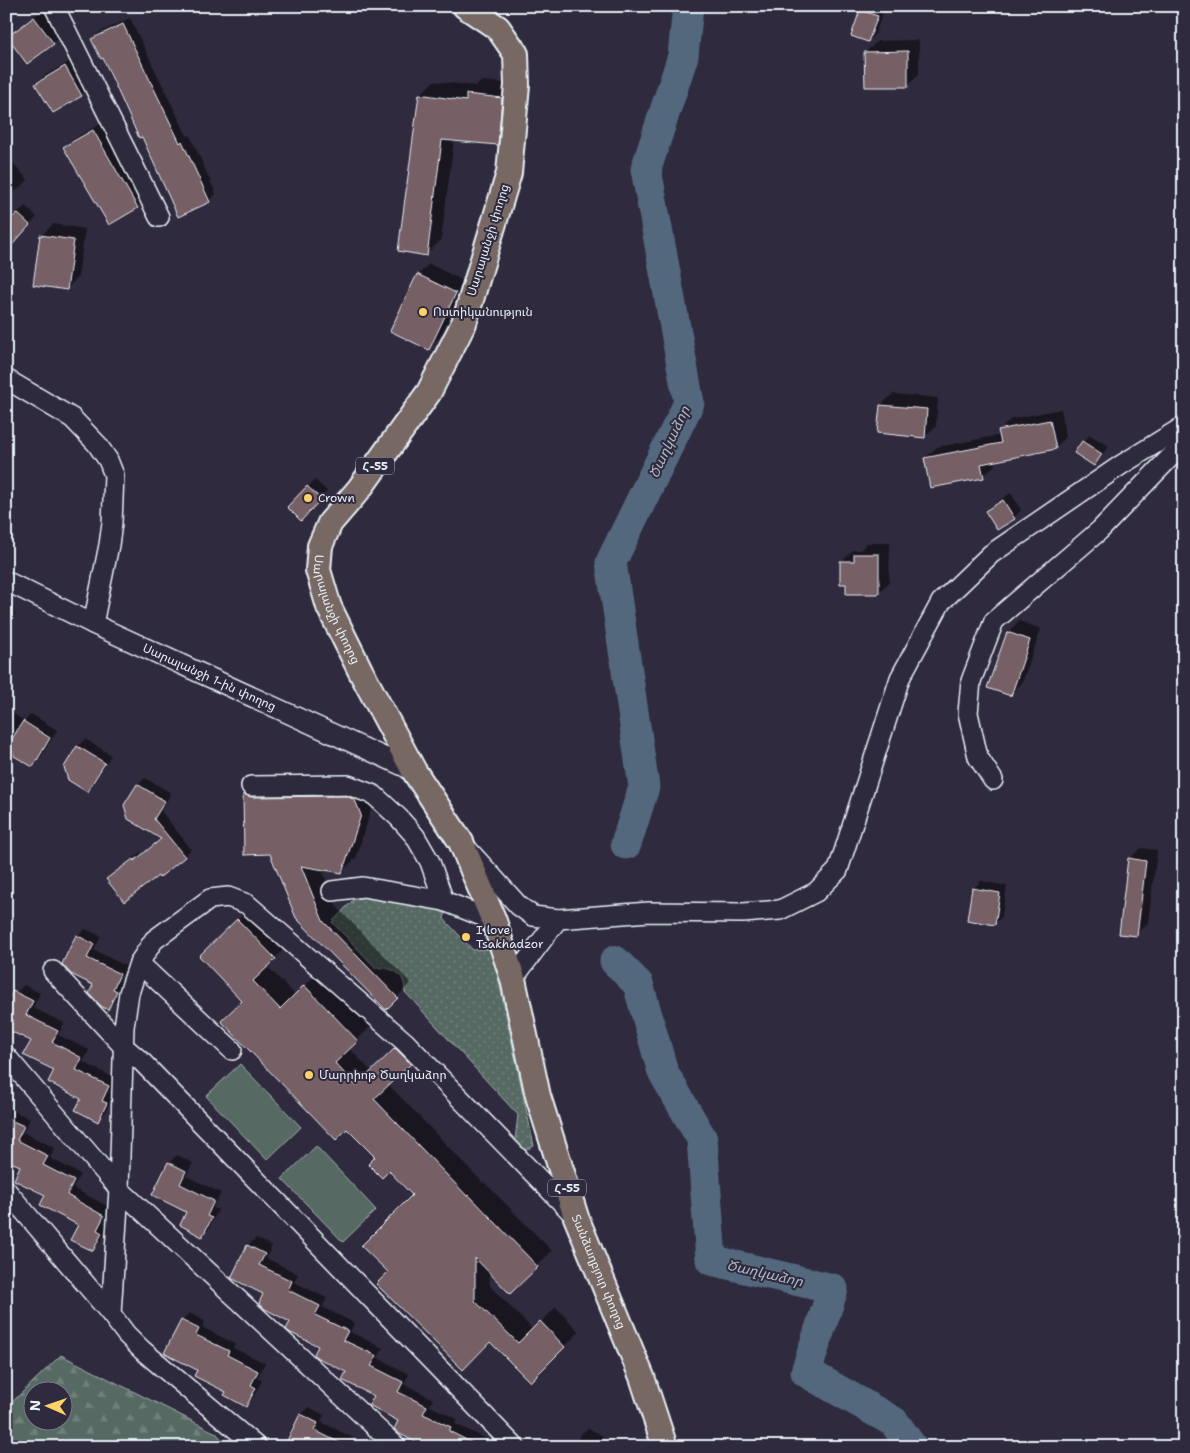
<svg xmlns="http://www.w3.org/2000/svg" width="1190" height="1453" font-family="'Shantell Sans','Noto Sans Armenian',sans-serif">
	<defs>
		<pattern id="grass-dots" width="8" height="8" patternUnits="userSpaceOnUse" patternTransform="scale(1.25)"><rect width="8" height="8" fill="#576b64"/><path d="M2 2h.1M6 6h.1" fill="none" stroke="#6f817b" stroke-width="1.8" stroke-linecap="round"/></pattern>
		<pattern id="forest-firs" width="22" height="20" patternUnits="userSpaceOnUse" patternTransform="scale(1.25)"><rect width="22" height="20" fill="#576b64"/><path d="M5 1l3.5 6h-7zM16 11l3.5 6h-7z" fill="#6f817b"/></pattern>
	</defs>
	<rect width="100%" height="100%" fill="#2f2a3d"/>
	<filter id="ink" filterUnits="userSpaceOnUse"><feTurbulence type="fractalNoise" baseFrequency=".02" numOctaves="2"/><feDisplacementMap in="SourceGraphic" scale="10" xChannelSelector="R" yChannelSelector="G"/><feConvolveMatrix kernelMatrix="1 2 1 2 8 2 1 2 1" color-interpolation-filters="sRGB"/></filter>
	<g filter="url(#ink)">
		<path fill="url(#grass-dots)" stroke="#a0aeae" d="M367,896L446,910L444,919L473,950L492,949L534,1146L524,1151L515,1140L518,1115L405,992C405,973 393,967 376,968L332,922L353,900Z"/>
		<path fill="url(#forest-firs)" stroke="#a0aeae" fill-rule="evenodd" d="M61,1355L216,1433L229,1447H6V1408ZM32,1390H62V1420H32Z"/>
		<path fill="#576b64" stroke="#a0aeae" d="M240,1064L301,1127L267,1160L206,1096Z
			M316,1146L376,1210L343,1242L282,1179Z"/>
		<path fill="#0007" d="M866,6H878L884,9L875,34L868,41L861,10Z
			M968,6H1004L997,14L968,13Z
			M42,10L60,36L53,43L8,37Z
			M130,18L187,136L190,135L216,194L209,201L142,135L93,39L100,32Z
			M919,40V74L907,86L866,52L877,41Z
			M72,60L88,88L81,95L37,84L44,76Z
			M434,81L476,86L482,81L516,84L512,129L497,144L454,140L441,240L426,254L420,95Z
			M100,124L145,200L138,207L110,224L65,148L72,140Z
			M12,162L28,180L9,197L6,194V168Z
			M25,206L37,217L16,241L6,226Z
			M53,224L85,229L78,277L66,289L42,235Z
			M429,264L466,282L440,337L428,348L418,275Z
			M1184,327V339L1178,333Z
			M893,394L938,398L936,426L924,437L881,405Z
			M1061,409L1066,437L1055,448L994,460L995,465L983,476L925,458L937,447L1001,435L1000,430L1011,419Z
			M1090,435L1109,446L1094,464L1083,442Z
			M315,480L327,491L308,512V487Z
			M1011,493L1021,510L1014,518L987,511L994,504Z
			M867,543H890L889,582L878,593L842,561L853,550H860Z
			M6,596L15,614L6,624Z
			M1019,621L1041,629L1022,683L1010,695L1008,632Z
			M10,712L25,721L31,714L57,730L40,758L33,766L15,755L6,728V716Z
			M85,739L111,755L94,783L87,790L78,746Z
			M145,778L171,793L161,811L191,849L184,856L108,879L141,852L142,854L162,838L138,785Z
			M258,780L361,783L374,800L356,858L341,872L321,868L337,907L411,983L386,1008L271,853H245L244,794Z
			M1141,848L1157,850L1148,923L1136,934L1129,859Z
			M981,881L1007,886L1002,916L995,924L973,889Z
			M252,905L289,944L267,966L295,995L320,971L372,1025L349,1048L372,1072L411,1034L424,1048L388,1084L483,1183L484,1182L552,1251L510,1292L489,1271L490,1286L533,1330L556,1307L579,1332L530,1381L490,1340L389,1272L414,1195L377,1157L244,1001L201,956Z
			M85,929L101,936L94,950L126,966L119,981L124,983L115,1001L108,1008L94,984L78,936Z
			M24,985L40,993L33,1008L64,1023L58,1035L89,1050L83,1062L116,1079L109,1093L113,1095L105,1113L97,1120L83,1098L55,1070L32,1040L6,1013L16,993Z
			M6,1107L30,1119L23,1132L55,1148L50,1158L80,1174L73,1188L111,1208L104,1223L108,1225L100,1242L92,1250L80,1224L46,1195L22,1166L6,1158Z
			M177,1155L193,1163L186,1176L221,1193L213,1208L218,1210L209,1228L202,1235L188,1212L169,1163Z
			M256,1238L272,1246L266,1258L298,1274L294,1282L327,1298L322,1307L354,1323L350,1332L383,1348L378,1358L409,1374L404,1384L433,1399L430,1406L457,1419L455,1424L491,1441L488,1447H420L422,1444L375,1395L292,1321L265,1294L233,1277L249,1245Z
			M189,1313L205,1321L202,1327L235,1344L233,1348L265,1363L257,1378L262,1380L253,1398L246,1405L199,1369L182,1321Z
			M309,1407L324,1415L321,1422L353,1438L349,1444L354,1447L285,1446L301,1415Z
			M588,1428L603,1436L599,1445L602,1447H574L580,1435Z"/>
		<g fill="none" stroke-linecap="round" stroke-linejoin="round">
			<path stroke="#52677d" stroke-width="31" d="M626,844L644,787L611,562L689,403L646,169L683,56L688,6
				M615,961L638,984L663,1072L702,1139L711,1260L833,1289L806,1372L894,1422L912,1447"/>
		</g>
		<path fill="#765f65" stroke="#e8f1f8" d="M860,10L878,16L868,42L851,36Z
			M34,17L54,44L27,64L7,37Z
			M123,24L180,143L182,141L210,202L178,217L142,137L139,138L103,58L101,59L91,39Z
			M908,51V87H865L864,52Z
			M65,66L82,96L53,113L35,84Z
			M419,94L466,101V94L502,98L498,145L442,140L427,256L398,251Z
			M93,130L138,208L109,225L63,147Z
			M17,213L30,225L6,252V224Z
			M40,235L74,240L67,290L33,285Z
			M417,274L456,293L429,350L390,331Z
			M880,405L927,409L925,438L877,433Z
			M1050,420L1056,449L981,464L984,478L930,488L924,458L1001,443L998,430Z
			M1082,441L1102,454L1094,466L1074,453Z
			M307,486L321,499L301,521L287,507Z
			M1003,500L1015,519L997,530L985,511Z
			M854,554H879V594H846V584H840V561H854Z
			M1007,632L1030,640L1011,696L987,688Z
			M23,721L50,738L33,767L14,756L10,742Z
			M77,746L105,763L87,792L68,780L64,767Z
			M137,784L165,801L154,819L185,857L159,878L158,876L124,902L106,879L133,859L134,861L161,839L128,819L124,805Z
			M243,794L251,797L346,796L355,800L361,815L342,873L301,866L323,921L398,998L386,1010L296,918L270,854L244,855Z
			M1128,858L1146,861L1137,936L1119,934Z
			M972,888L1000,893L995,925L967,920Z
			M237,919L276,959L253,981L280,1009L304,985L358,1041L335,1063L356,1086L395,1048L411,1064L374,1099L468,1197L469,1195L538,1267L510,1294L475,1258V1301L518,1343L540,1321L565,1347L530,1382L490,1342L463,1370L376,1284L388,1272L361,1246L412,1195L389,1171L382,1178L368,1164L375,1157L347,1129L336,1140L221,1021L242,1001L199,956Z
			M76,935L94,944L87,958L120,974L113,989L117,991L108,1010L101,1006L89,993L93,985L71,974L62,964Z
			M13,991L33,1001L26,1015L58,1031L52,1042L82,1058L76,1070L109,1086L102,1101L107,1103L98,1122L75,1110L81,1099L48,1082L54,1070L23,1055L31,1041L6,1029V1004Z
			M6,1118L24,1126L17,1140L48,1156L43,1165L74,1181L67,1195L104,1216L97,1230L102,1233L93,1251L70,1240L78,1225L40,1205L45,1195L14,1180L20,1166L6,1160Z
			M168,1162L186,1171L180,1184L214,1201L207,1216L212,1218L202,1237L180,1225L186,1212L152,1195Z
			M247,1245L265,1254L259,1265L292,1281L288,1290L320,1306L315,1315L348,1331L343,1340L377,1356L371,1366L403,1382L398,1392L427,1406L423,1414L451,1427L449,1431L480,1447H425L400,1434L394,1429L398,1421L369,1405L374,1396L342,1380L346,1372L316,1357L314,1354L318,1346L289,1332L286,1329L290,1322L265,1309L259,1303L263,1294L231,1278Z
			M181,1320L199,1329L196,1335L229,1351L227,1355L258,1371L251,1385L256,1388L246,1407L224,1395L226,1392L194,1376L197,1370L164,1353Z
			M300,1414L318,1423L314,1430L348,1447H284Z"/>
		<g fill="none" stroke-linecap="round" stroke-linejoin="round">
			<defs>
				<g id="minor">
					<path d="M54,6L159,217"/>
					<path d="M6,379L72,418L97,444L108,460L114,475L112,523L109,545L93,624"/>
					<path id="s1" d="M6,581L93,624L414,771"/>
					<path d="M993,780L978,757L968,713L971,681L994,621L1100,530L1184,443"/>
					<path d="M251,786L348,785L374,795L399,818L415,836L430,862L444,901"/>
					<path d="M469,851L519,906L533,916L558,919L649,912L743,913L780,910L816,892L838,870L900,678L941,602L991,554L1121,465L1184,426"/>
					<path d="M332,891L363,887L444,901L494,921"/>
					<path d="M139,963L232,1050"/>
					<path d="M53,971L123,1046L142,1062L515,1447"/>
					<path d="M513,979L558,919"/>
					<path d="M6,1056L119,1189L397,1447"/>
					<path d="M6,1190L111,1314L126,1334L142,1350L257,1447"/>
					<path d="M111,1314L119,1189L124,1027L129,993L139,963L154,940L210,899L228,897L247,904L405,1042L576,1217"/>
				</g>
				<g id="major">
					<path id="s2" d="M465,6L498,28L516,54L517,85L509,173L464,323L429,392L360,488L330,523L320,546L318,570L329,607L361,672L414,771L461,842L494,921L513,979L538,1096L576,1217L642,1377L665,1447"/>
				</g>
			</defs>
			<use href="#minor" stroke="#e8f1f8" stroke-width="22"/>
			<use href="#major" stroke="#e8f1f8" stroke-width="28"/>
			<use href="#minor" stroke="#2f2a3d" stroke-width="19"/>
			<use href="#major" stroke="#776864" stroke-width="24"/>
		</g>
	</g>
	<g fill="#ffd166" stroke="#2f2a3d" stroke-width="2">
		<circle cx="423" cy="312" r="5"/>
		<circle cx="308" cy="498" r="5"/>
		<circle cx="466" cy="937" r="5"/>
		<circle cx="309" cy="1075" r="5"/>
	</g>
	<g text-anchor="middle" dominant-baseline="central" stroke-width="4" stroke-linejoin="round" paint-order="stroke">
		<g fill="#2f2a3d" stroke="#b0b5c0" stroke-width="1">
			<rect x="356" y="457.5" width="38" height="17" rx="4"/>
			<rect x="548" y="1179.5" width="38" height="17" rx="4"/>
		</g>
		<g font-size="11" font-weight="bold" fill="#e8f1f8">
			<text x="375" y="466">Հ-55</text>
			<text x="567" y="1188">Հ-55</text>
		</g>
		<g font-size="12" fill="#e8f1f8" stroke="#2f2a3d">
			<text transform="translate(488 240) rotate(-73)">Սարալանջի փողոց</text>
			<text stroke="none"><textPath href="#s2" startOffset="681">Սարալանջի փողոց</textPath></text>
			<text stroke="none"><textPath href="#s1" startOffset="225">Սարալանջի 1-ին փողոց</textPath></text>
			<text stroke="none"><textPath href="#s2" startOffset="1399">Տանձաղբյուր փողոց</textPath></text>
		</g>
		<g font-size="12" fill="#e8f1f8" stroke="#2f2a3d" text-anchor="start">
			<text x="433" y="312">Ոստիկանություն</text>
			<text x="318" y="498">Crown</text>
			<text x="476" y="930">I love<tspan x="476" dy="14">Tsakhadzor</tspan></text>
			<text x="319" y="1075">Մարրիոթ Ծաղկաձոր</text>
		</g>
		<g font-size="14" font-style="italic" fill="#acbac7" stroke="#2f2a3d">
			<text transform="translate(669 442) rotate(-65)">Ծաղկաձոր</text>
			<text transform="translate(765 1273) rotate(13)">Ծաղկաձոր</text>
		</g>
	</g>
	<rect width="1190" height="1453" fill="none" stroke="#2f2a3d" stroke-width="25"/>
	<rect x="12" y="12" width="1165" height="1428" fill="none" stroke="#e8f1f8" stroke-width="2" filter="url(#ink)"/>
	<g transform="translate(48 1406) rotate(272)"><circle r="24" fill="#2f2a3d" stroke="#797a88"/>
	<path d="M0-4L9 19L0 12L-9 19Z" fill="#ffd166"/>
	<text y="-8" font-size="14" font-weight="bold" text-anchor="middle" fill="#e8f1f8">N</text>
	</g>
</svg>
